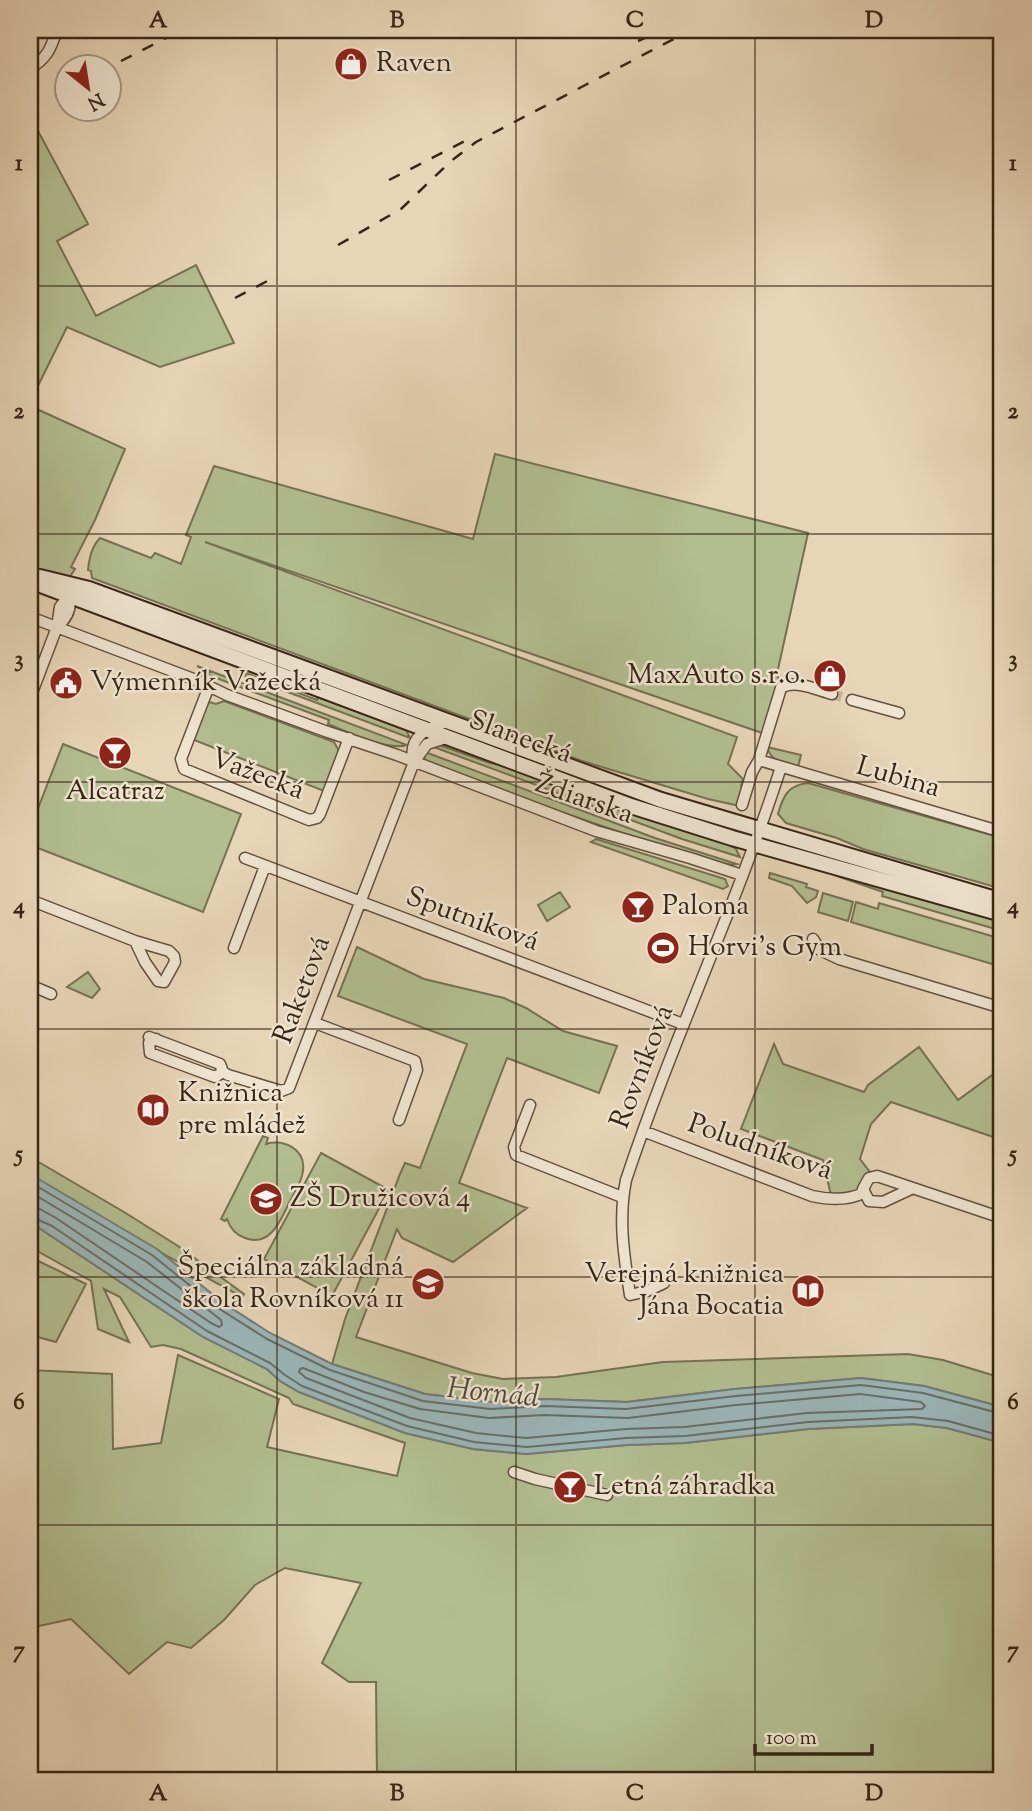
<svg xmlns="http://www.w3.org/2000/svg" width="1032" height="1811" font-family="'Sorts Mill Goudy',serif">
	<rect width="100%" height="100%" fill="#e7d5b7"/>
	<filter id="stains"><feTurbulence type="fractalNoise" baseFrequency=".00286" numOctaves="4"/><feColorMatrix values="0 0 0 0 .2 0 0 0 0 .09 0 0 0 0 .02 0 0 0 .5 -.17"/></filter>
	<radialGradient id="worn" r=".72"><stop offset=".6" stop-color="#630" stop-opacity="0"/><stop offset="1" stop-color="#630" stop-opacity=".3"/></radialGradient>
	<path fill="#b2be90" stroke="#757254" stroke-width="2" d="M30,116L88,224L57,241L96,316L196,265L234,343L160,367L67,327L30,402Z
		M30,406L125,449L95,520L71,567L75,569L69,578L30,569Z
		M495,454L808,533L777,674L781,688L768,735L205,542L737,737L728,764L743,779L741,786L745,789L740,806L708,799L582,761L92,578L91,571L88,570C89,559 92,546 100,538L151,558L155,553L181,564L191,537L186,535L214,466L473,539Z
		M197,666L407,745C386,751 348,732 328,724L329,720L208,675L209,672Z
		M246,673L317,700L318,697L406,730L410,738L245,676Z
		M224,701L334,742L339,751L329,793L189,738L209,702L216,704Z
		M63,744L241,814L203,912L30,845V829Z
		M439,745L490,763L518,769L574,789L627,813L731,846L736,849L740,857L682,839L431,746Z
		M767,747L801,755L798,767C784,763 771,762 767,747Z
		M425,752L655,838L737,864C723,867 694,855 679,851C594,825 512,794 429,763L424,758Z
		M808,783L1002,838V889L863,849L837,838L786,823L778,814C783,796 788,785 808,783Z
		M596,839L725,879L728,886L723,889L591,842Z
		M770,873L807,884L806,887L818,891L816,897L807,903L792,886L769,878Z
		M837,876L859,879L1002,918V931L882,896L883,892Z
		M560,892L570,907L547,921L538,905Z
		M823,893L853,902L848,921L818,912Z
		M856,902L878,909L879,903L1002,939V967L851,922Z
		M357,947L424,979L504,998L526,1008L563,1031L617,1046L599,1093L507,1058L459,1183L527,1208L453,1262L402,1238L397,1229L356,1337L472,1373L503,1379L556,1377L663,1362L908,1354L943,1360L1002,1378V1407L924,1386L861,1378L735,1389L627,1402L545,1399L491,1402L425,1394L332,1364L345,1319L400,1174L405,1163L420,1168L467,1044L338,996Z
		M88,972L100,989L92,998L67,987Z
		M774,1044L783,1064L864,1092L868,1085L919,1047L958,1100L999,1070L1002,1075V1140L891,1102L871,1124L860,1159L873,1176L863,1189L832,1200L823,1160L741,1129Z
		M263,1136L268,1138L266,1144C284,1139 306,1149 303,1171C302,1181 295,1192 290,1201C281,1219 271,1248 245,1238C236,1235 230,1228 227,1219L225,1221L221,1219Z
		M321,1153L389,1190L332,1296L264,1259Z
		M30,1157L124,1212L178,1246L244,1294L242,1297L30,1181Z
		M30,1222L203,1337L267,1369L280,1381L299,1392L405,1433L473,1449L526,1454L627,1445L685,1443L808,1429L913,1424L947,1428L1002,1443V1781H377L376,1682H349L322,1663L361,1583L285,1568L255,1585L224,1620L191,1648L167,1642L129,1674L71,1619L39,1626L30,1624V1370L112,1374L113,1449L161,1443L178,1355L279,1399L267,1447L397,1476L405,1443L293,1404L289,1398L181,1349L163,1345L151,1347L120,1297L104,1289L129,1342L98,1329L91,1281L30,1247Z
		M30,1257L86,1284L56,1342L30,1335Z"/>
	<path fill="#9ab6b8" stroke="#737c78" stroke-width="2" d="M30,1174L157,1249L222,1302L270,1333L332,1364L425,1394L491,1402L545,1399L627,1402L735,1389L861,1378L924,1386L1002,1407V1443L947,1428L913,1424L808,1429L685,1443L627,1445L526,1454L473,1449L405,1433L299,1392L280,1381L267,1369L203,1337L30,1222Z"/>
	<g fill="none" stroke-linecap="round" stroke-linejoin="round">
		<path stroke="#696e68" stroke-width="2" d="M30,1182L152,1255L218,1308L267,1339L330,1370L423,1401L490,1409L545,1406L626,1409L736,1396L861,1385L923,1393L1002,1414
			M30,1192L147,1262L221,1320L222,1325L219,1327L211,1323L56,1218L38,1208L30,1207
			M30,1216L52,1226L207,1331L270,1363L285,1375L302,1386L407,1426L474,1442L527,1447L626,1438L685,1436L808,1422L912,1417L948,1421L1002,1436
			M303,1368L364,1392L420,1409L489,1418L545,1415L628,1418L736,1405L860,1394L921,1402L925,1406L922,1409L807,1413L684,1427L626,1429L526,1438L476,1433L410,1418L306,1378L299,1372L300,1369Z"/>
		<path stroke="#c4b297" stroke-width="10" stroke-dasharray="10 5" stroke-linecap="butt" d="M832,694L852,700"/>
		<defs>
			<path id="minor" d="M30,68C47,59 51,48 57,30
				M30,617L196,680L227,695L325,731L397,755L596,831L690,858L742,875
				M57,627C66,619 72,609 69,597
				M209,686L181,759L184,769L309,820L317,818L320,814L349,738
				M30,698L57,627L60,607L71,592
				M852,700L899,713
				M759,760L1002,832
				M414,762C407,738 427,727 447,722
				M742,805L752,772L759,760L781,688C795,679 817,690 832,694
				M245,858L683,1024
				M30,900L135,941L169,951L174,956L175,962L164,982L158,981L145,962L135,941
				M813,939L820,950L839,959L1002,1008
				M234,948L265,866
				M30,985L51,994
				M315,1023L415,1061L417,1070L399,1120
				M149,1037L220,1064L223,1072L228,1075L281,1091L289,1088L414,762L427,744L446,738
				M156,1039L149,1043L150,1053L215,1077L223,1072
				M530,1105L514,1147L516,1155L622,1197
				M643,1131L812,1196C830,1200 847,1201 863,1193
				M913,1188L883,1202L869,1201L863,1189L869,1178L877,1176L1002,1218
				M664,1283L647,1291L630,1295C624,1256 618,1219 626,1180C672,1041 736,907 781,767
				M514,1472L535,1479L607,1495"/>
			<path id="secondary" d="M31,579L40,577L89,589L661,800L1002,901
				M30,581L631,806L732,838L1002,914"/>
		</defs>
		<use href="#minor" stroke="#64513f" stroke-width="13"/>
		<use href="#secondary" stroke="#382517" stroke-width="18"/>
		<use href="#minor" stroke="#efe4d0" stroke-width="10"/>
		<use href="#secondary" stroke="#efe4d0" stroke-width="14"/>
		<path stroke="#382517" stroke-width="2.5" stroke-dasharray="12 12" stroke-linecap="butt" d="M638,41L663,30
			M121,61L182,30
			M389,180L465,141
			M338,245L401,209L451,161L476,142L691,30
			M235,298L273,278"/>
	</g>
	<path fill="none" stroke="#382517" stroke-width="2" stroke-opacity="0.55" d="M277,30V1781M516,30V1781M755,30V1781M30,286H1002M30,534H1002M30,782H1002M30,1029H1002M30,1277H1002M30,1525H1002"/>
	<defs>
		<symbol id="shop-disc" viewBox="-11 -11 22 22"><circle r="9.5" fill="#8f2418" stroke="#efe4d0"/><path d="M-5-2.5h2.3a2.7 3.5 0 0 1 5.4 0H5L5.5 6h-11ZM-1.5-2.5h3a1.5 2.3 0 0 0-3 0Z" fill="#fff"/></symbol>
		<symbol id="civic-disc" viewBox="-11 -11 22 22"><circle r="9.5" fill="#8f2418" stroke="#efe4d0"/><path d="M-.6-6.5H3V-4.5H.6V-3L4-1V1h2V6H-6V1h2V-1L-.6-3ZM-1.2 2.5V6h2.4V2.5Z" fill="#fff"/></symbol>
		<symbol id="bar-disc" viewBox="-11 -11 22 22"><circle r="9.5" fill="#8f2418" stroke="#efe4d0"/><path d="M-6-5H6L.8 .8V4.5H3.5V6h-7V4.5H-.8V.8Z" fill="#fff"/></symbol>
		<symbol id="stadium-disc" viewBox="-11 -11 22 22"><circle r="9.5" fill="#8f2418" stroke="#efe4d0"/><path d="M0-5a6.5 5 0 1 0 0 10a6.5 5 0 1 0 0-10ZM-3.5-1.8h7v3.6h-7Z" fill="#fff"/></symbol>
		<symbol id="library-disc" viewBox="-11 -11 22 22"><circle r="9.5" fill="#8f2418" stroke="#efe4d0"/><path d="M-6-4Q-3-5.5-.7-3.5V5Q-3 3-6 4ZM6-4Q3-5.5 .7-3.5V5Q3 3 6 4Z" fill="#fff"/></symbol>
		<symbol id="school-disc" viewBox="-11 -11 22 22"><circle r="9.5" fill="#8f2418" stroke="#efe4d0"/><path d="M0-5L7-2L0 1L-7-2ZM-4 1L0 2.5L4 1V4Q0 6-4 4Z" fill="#fff"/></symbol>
	</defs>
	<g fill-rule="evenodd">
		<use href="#shop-disc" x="332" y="45" width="38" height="38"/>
		<use href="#shop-disc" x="811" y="657" width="38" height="38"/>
		<use href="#civic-disc" x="47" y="664" width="38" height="38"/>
		<use href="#bar-disc" x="96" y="734" width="38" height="38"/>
		<use href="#bar-disc" x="619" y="888" width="38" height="38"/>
		<use href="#stadium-disc" x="644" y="929" width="38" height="38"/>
		<use href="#library-disc" x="134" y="1091" width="38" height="38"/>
		<use href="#school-disc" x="247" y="1180" width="38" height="38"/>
		<use href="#school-disc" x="409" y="1265" width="38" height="38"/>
		<use href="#library-disc" x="789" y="1272" width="38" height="38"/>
		<use href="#bar-disc" x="551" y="1468" width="38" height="38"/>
	</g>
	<g text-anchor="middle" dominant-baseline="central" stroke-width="5" stroke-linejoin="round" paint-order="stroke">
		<g font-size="28" fill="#382517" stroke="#efe4d0" text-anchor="start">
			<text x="376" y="64">Raven</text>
			<text x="806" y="676" text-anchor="end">MaxAuto s.r.o.</text>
			<text x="90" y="683">Výmenník Važecká</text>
			<text x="115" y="792" text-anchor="middle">Alcatraz</text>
			<text x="662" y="907">Paloma</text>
			<text x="688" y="948">Horvi's Gym</text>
			<text x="178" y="1094">Knižnica<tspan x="178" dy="32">pre mládež</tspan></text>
			<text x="290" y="1199">ZŠ Družicová 4</text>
			<text x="404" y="1268" text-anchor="end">Špeciálna základná<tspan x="404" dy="32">škola Rovníková 11</tspan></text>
			<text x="784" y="1275" text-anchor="end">Verejná knižnica<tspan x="784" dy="32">Jána Bocatia</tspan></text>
			<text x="594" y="1487">Letná záhradka</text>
		</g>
		<g font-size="28" fill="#382517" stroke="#efe4d0">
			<text transform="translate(520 738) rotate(20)">Slanecká</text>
			<text transform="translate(257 775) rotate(21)">Važecká</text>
			<text transform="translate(898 778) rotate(16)">Lubina</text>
			<text transform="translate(584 800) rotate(19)">Ždiarska</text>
			<text transform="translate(472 920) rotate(20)">Sputniková</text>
			<text transform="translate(303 990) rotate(-69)">Raketová</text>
			<text transform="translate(643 1067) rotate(-69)">Rovníková</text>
			<text transform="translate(760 1148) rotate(19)">Poludníková</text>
		</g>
		<g font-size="30" font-style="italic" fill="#50493f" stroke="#efe4d0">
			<text transform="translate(493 1394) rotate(6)">Hornád</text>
		</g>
	</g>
	<rect width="1032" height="1811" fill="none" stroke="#e7d5b7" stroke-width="77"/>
	<g transform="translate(88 88) rotate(150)"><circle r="33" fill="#efe4d0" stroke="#a69886" stroke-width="2"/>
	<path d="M0-5L12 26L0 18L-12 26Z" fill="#8f2418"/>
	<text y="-10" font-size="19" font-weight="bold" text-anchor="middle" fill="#382517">N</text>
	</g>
	<path d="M755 1744v10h117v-10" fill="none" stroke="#382517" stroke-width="3.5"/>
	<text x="766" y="1744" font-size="21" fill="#382517" stroke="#efe4d0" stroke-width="5" paint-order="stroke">100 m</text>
	<rect x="38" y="38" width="955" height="1734" fill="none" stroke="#382517" stroke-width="2.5"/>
	<g font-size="23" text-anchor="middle" font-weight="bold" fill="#382517">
		<text x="158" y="27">A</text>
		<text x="397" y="27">B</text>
		<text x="635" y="27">C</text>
		<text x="874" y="27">D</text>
		<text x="19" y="170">1</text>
		<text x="1013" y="170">1</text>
		<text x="19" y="418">2</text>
		<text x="1013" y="418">2</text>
		<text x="19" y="666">3</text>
		<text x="1013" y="666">3</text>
		<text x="19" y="913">4</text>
		<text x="1013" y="913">4</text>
		<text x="19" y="1161">5</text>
		<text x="1013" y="1161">5</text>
		<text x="19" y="1409">6</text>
		<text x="1013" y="1409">6</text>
		<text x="19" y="1657">7</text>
		<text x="1013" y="1657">7</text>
		<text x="158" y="1800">A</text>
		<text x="397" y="1800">B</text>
		<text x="635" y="1800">C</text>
		<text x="874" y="1800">D</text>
	</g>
	<rect width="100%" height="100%" filter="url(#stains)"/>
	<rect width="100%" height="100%" fill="url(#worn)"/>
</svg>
